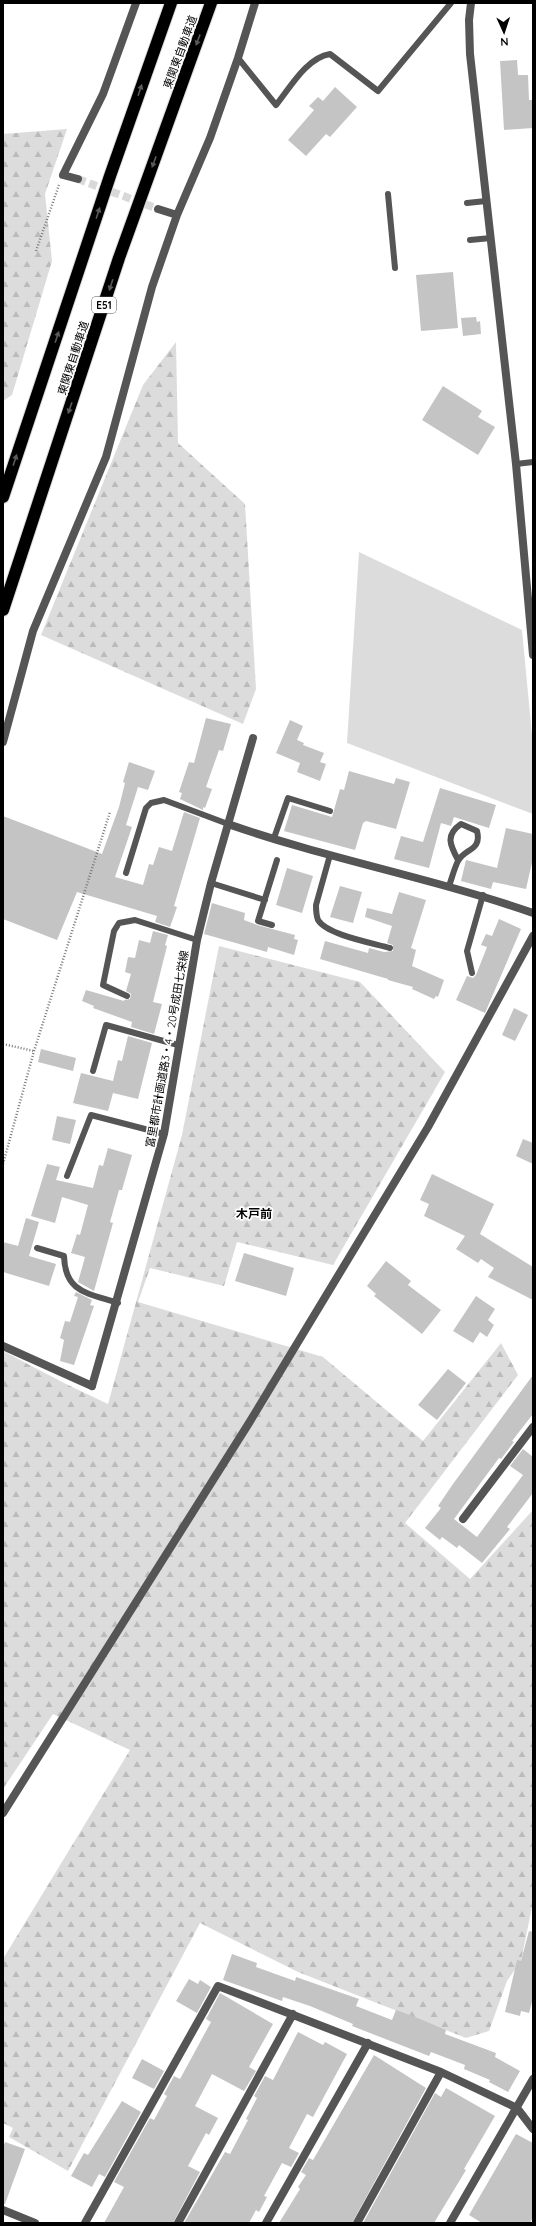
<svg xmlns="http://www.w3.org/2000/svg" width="536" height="2226" font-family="Quicksand,'Noto Sans JP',sans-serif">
	<defs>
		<pattern id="forest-firs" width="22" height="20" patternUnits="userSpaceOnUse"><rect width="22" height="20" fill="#dcdcdc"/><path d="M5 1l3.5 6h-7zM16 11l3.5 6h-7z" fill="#bbb"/></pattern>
	</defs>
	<rect width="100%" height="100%" fill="#fff"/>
	<path fill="#dcdcdc" d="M359,552L522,630L533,746V814L347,743Z"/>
	<path fill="url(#forest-firs)" d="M67,129L45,194L52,261L12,395L3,401V134Z
		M176,342L178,443L245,504L256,689L243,724L41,635L143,385Z
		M219,946L360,982L445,1072L333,1265L237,1242L224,1286L150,1268L138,1302L323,1357L423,1441L501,1343L518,1375L405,1523L470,1579L533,1510V1902L521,1961L507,1981L489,2031L466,2038L298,1972L200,1923L68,2171L9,2137L13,2128L3,2123V1959L130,1750L53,1714L3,1789V1351L66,1384L108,1404L182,1135Z"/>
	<path fill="#c4c4c4" d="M517,60L518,75H528L529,100H533V128L504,130L500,61Z
		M335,87L357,107L330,137L326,134L306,156L288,140L314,110L309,106L318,97L323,101Z
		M453,272L458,328L421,331L416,275Z
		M476,317L477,322L480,321L481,334L463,336L461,318Z
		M443,386L482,411L478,417L495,427L478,455L422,420Z
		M206,718L231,724L223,751L219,750L206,787L212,789L205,808L203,807V810L180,799L182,793L179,792L189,762L194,763Z
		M290,720L303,726L297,740L304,743L303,745L324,753L320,762L326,764L320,781L297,772L300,763L276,753Z
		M129,762L155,771L148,790L138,787L126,825L132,827L115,877L143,885L149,864L153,865L159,847L172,851L184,812L200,818L174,906L177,907L170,927L155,922L157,916L77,892L57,940L3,919V816L102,854L119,807L125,783L123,782Z
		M349,771L394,784L396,778L410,782L396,829L366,821L363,823L355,850L284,831L292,805L332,817L340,789L344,790Z
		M440,788L496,805L489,828L454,817L451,826L441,823L429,868L394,859L401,836L423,842Z
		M506,828L533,834V858L526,889L493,882L491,889L461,881L466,860L497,868Z
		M287,868L313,876L302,913L276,905Z
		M340,886L362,892L353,923L330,917Z
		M399,892L426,900L411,948L416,950L412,966L444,980L438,997L436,996L434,999L412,989L413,987L388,980V979L320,959L325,941L368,953L369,948L384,952L393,951V945L387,943L392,926L365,917L367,908L392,914Z
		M212,903L245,913L244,920L257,925L295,935L294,939L298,940L294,955L268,947L267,952L204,934Z
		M499,919L521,929L485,1013L456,1000L467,976L473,978L476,975L487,947L481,945L486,934L492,936Z
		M153,931L168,935L165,945L167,946L153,1002L162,1004L154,1034L131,1027L132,1022L93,1008L94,1006L82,1001L86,990L124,1001V1000L130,999L131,994L126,991L131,974L125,972L128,957L135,958L139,940L150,943Z
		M514,1008L528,1015L515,1041L502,1035Z
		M128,1036L152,1043L138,1099L113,1093L108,1111L73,1103L81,1073L113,1081L118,1060L122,1061Z
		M41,1049L76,1058L73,1071L38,1062Z
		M57,1116L76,1120L70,1144L52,1140Z
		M523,1139L533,1143V1164L516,1156Z
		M108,1148L132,1155L122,1190H119L110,1222L113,1223L94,1291L78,1282L85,1257L71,1253L77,1234L80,1235L88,1205L62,1197L55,1223L31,1216L47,1164L60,1167L56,1180L93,1188L99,1165L103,1166Z
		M432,1174L494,1204L480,1234L533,1267V1300L488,1277L494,1268L481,1259L478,1263L456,1249L465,1236L424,1216L429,1204L420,1200Z
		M26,1218L39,1222L29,1256L56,1264L49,1286L3,1272V1242L18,1246Z
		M244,1253L294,1268L286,1296L235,1281Z
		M386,1261L411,1281L408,1285L441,1310L422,1334L374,1296L376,1294L367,1286Z
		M76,1292L92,1300L90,1305L94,1306L74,1365L60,1361L64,1340L60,1338L65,1321L70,1322L78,1297L74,1296Z
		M476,1296L495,1309L488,1320L494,1325L487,1337L480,1332L473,1343L453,1331Z
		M448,1369L466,1383L437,1420L418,1405Z
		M533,1375V1414L512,1441L514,1442L501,1459L499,1458L454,1519L477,1537L523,1475L510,1466L523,1449L533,1457V1493L507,1527L510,1529L482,1563L459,1545L457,1548L442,1537L440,1540L425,1528L441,1508L438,1506L453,1484Z
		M529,1931L533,1932V1998L529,2013L521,2011L520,2016L505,2012L517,1960L521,1961Z
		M232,1954L257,1963L256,1967L295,1981L296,1977L359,1999L356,2006L392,2020L396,2010L413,2016L446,2030L445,2034L496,2053L495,2057L520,2071L508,2092L489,2082L490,2080L464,2069L465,2065L431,2052L429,2056L352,2026L353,2024L310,2006L283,1997L282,2001L223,1980Z
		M189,1979L198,1984L200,1980L211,1987L197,2013L176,2001Z
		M220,1993L273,2024L249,2067L256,2071L244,2091L212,2074L195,2106L218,2118L209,2135L206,2133L188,2166L200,2172L173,2223H104L124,2187L114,2182L150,2118L154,2120L167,2096L164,2094L174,2076L180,2079L211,2022L206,2019Z
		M298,2032L323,2045L325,2042L347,2054L313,2117L307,2114L289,2148L299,2153L291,2167L282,2163L264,2196L267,2197L259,2212L256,2210L249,2223H184L225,2152L230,2154L248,2120L246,2119L257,2098L254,2096L265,2076L273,2080Z
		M374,2055L426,2088L352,2223H279L300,2189L298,2187L306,2175L301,2172L309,2158L313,2160Z
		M142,2059L164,2071L154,2089L132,2078Z
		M446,2088L495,2116L464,2169L466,2170L434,2223H363L435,2093L441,2097Z
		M122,2101L141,2112L105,2177L99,2174L92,2187L71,2176L84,2153L88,2155Z
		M516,2134L533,2143V2217L530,2223H482L469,2215Z
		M5,2142L25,2149L5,2204H3V2148Z"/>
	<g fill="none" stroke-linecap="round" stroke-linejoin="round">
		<path stroke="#d9d9d9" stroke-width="8" stroke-dasharray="8 4" stroke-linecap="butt" d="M78,179L158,209"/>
		<defs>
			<path id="motorway" d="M3,497L110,176L171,3
				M3,610L119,258L211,3"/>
		</defs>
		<use href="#motorway" stroke="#dbdbdb" stroke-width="14"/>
		<path stroke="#777" stroke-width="2.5" stroke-dasharray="1 2" stroke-linecap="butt" d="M36,251L59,185
			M3,1044L34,1051
			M3,1164L34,1051L110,812"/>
		<path stroke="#555" stroke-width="6" d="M238,58L276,105C290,88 306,58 330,54L378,91L451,3
			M388,194L395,268
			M467,203L486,201
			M470,240L491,238
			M516,464L533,462
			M274,838L288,798L330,811
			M330,855L316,905C316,910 316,915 318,920C327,935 373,943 390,948
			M126,873L146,808L151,803L164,800L228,824
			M211,883L265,900
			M449,886C452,878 454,869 458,861C465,848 482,851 477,831L461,824C445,835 450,845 458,860
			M272,925L258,921L277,860
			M472,973L467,951L483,895
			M127,996L103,985L114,931L119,923L135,920L197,940
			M93,1071L106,1025L178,1045
			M67,1176L91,1115L164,1134
			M37,1248L64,1256C65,1293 88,1293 118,1303"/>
		<path stroke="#555" stroke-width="8" d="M78,179L63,175L103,94L136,3
			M158,209L177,215
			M3,742L33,631L106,457L152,287L177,215L210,138L238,58L255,3
			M228,824C328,859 433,878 533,913
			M3,1346L92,1386
			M463,1519L533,1427
			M3,2210L35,2223
			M85,2223L218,1986L441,2072L517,2108L533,2129
			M178,2223L293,2014
			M266,2223L368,2043
			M357,2223L441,2072
			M450,2223L533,2079"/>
		<path stroke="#555" stroke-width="8" d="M471,3L469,20L470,54L516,464L533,655
			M92,1386L164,1134L197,940L211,883L253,738
			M3,1813L249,1423L428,1127L533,936"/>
		<use href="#motorway" stroke="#000" stroke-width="12"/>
	</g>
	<defs><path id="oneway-solid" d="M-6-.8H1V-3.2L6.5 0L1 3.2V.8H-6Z"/></defs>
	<g fill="#595959">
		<use href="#oneway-solid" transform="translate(198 40) rotate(110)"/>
		<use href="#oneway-solid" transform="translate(140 90) rotate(-71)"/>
		<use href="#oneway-solid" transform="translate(154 162) rotate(110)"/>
		<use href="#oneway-solid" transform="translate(98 213) rotate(-72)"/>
		<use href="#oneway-solid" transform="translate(111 285) rotate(108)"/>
		<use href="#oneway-solid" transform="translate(57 337) rotate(-72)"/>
		<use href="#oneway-solid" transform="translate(70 408) rotate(109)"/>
		<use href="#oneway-solid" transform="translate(15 460) rotate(-72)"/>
	</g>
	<g text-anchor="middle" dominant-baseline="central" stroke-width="3.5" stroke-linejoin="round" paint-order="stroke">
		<rect fill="#fff" stroke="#4c4c4c" stroke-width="1" x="92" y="297" width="24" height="16" rx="3"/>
		<g font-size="10" font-weight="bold" fill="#000">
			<text x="104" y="305">E51</text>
		</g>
		<g font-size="11" fill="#000" stroke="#fff">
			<text transform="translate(180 52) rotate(-70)">東関東自動車道</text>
			<text transform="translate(73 358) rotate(-72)">東関東自動車道</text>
			<text transform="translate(167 1049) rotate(-80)">富里都市計画道路3・4・20号成田七栄線</text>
		</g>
		<g font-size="12" font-weight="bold" fill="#000" stroke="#fff">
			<text x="254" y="1213">木戸前</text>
		</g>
	</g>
	<rect width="536" height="2226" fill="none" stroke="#000000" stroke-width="8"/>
	<g transform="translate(504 32) rotate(177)" stroke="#ffffff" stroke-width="3" paint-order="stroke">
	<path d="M0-3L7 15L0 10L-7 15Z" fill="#000000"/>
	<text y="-6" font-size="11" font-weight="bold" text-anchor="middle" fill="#000000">N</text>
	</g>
</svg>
